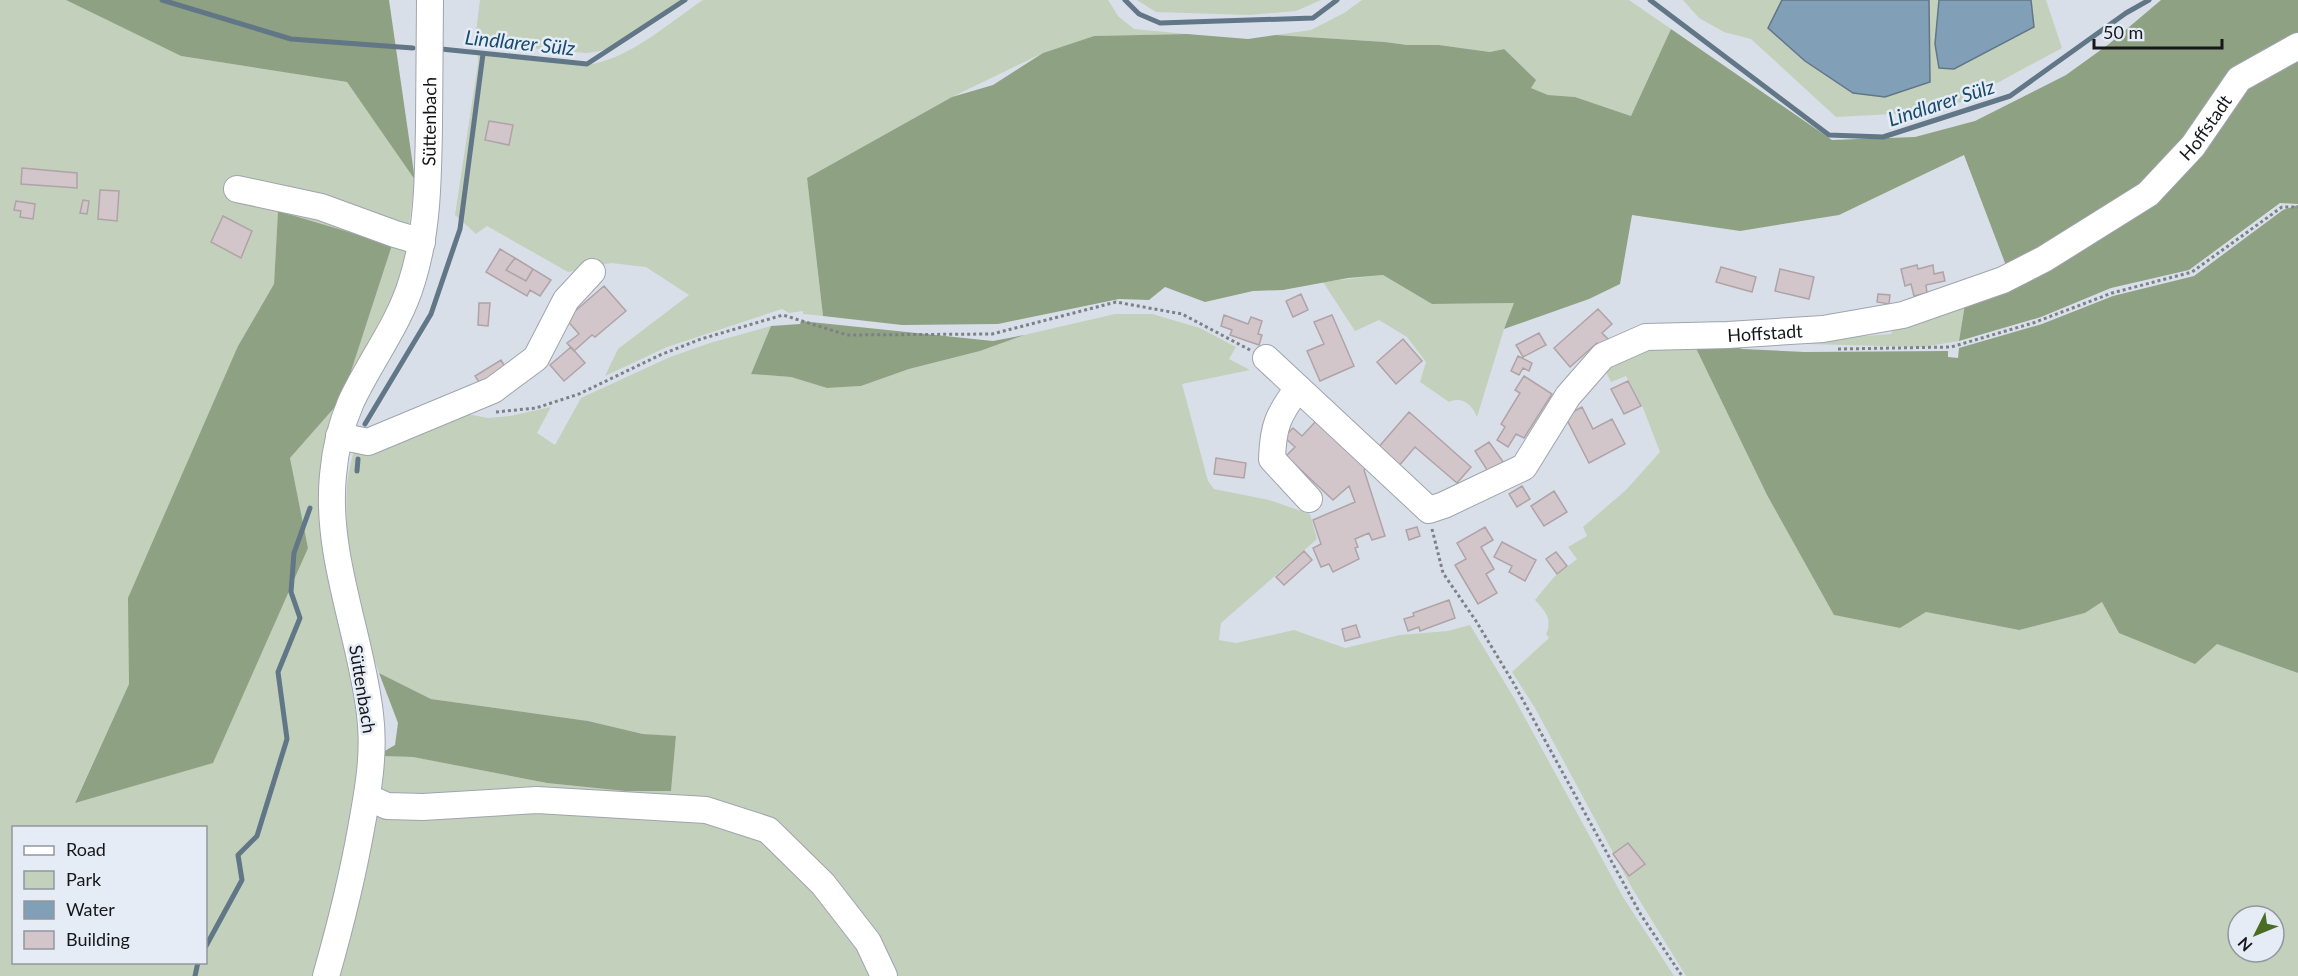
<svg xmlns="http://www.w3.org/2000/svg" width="2298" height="976" font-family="Lato,sans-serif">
	<rect width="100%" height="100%" fill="#d9dfe8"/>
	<path fill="#c3d0bb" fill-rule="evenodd" d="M0,0H66L181,56L347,82L415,180L400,294L328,459L365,758L320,976H0ZM278,212L391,245L342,399L290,458L308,548L75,802L129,684L238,346L274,284ZM14,828H206V962H14Z
		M480,0H684C655,20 623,51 586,53L477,44L476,32Z
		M703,0H1108L1118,16L1134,29L1187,34L1094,36L1043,53L952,97L807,178L823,316L803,314V311L789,313L782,309L667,347L605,376L618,349L689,295L646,267L611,263L568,272L487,226L476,234L455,215L478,63V55L587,65C630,59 667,24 703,0Z
		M1137,0H1321L1296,11L1249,15L1156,12Z
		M1362,0H1629L1671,29L1631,116L1575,97L1548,95L1531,88L1504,49L1490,52L1439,45H1407L1385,42L1276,35L1311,30L1344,13Z
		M1683,0H1782L1768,28L1805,61L1853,93L1885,97L1930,82L1929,0H1939L1935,44L2031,0H2046L2062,48L1962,102L1912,113L1836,117L1751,39L1724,32L1699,18Z
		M1383,275L1432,304L1515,303L1504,329L1477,417C1472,405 1463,396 1449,402L1420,382L1426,362L1407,337L1379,320L1355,331L1323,282Z
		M1965,304L1959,341L1923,347L1731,342L1824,339L1891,334L1896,324Z
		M1115,314H1152L1200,328L1236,347L1229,359L1250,370L1182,384L1208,481L1214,489L1269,500L1310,514L1317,539L1221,623L1219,640L1236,643L1294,630L1345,648L1400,635L1448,631L1470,625L1514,698L1623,897L1674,976H335L382,756L413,757L547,783L625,791H671L676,737L643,734L588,721L431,699L379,673C359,614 343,549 347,485C348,473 352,460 354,448L457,412L488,418L510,416L551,407L537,433L555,445L581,398L670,357L710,343L771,326L751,374L791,377L827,388L861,386L909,369L980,351L1024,335Z
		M1690,336L1767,495L1835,615L1900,628L1926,612L2019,630L2085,613L2102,602L2298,673V976H1686L1632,888L1535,708L1512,672L1549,638L1546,634C1553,619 1545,611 1535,600L1554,577L1577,559L1568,547L1587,536L1583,527L1626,490L1660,452L1643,408L1626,376L1611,382L1604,368L1631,354ZM2238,916H2274V952H2238Z"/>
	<path fill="#8ea183" d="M66,0H389L415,180L347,82L181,56Z
		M2161,0H2298V204L2280,203L2189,270L2111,288L2041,317L1959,341L1965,304L2013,284L1964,155L1839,215L1740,231L1632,215L1620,284L1589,299L1504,329L1514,303L1432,304L1383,275L1348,278L1283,290L1253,291L1205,302L1165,287L1149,300L1119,299L998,324L902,325L823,316L807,178L952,97L993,85L1043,53L1094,36L1187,34L1248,39L1276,35L1385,42L1407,45H1439L1490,52L1504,49L1536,80L1531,88L1548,95L1575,97L1631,116L1671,29L1832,140L1915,137L1975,121L2066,75L2109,44Z
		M2298,205V673L2217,644L2195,664L2119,633L2102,602L2085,613L2019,630L1926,612L1900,628L1834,615L1767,495L1690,336L1743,349L1805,352L1948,351V357L1958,358L1959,348L2042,324L2113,296L2194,276L2283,210Z
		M278,211L392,245L342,399L290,458L308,548L213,763L75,803L129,684L128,598L238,346L274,284Z
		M801,321L993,341L1024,335L980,351L909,369L861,386L827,388L791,377L751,374L771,326L800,324Z
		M379,673L431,699L588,721L643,734L676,736L671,791H625L547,783L413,757L382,756L383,752L395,745L398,723Z"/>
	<path fill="#819fb6" stroke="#617687" stroke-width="1.5" d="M1782,0H1929L1930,82L1885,97L1853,93L1805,61L1768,28Z
		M1939,0H2031L2034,27L1954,69L1939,68L1935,44Z"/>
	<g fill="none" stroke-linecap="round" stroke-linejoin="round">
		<path stroke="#617687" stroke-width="5" d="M162,0L291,39L413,48
			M1125,0L1139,14L1160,23L1313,18L1337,0
			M1650,0L1829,135L1883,137L2010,96L2126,13L2149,0
			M441,49L587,64L685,0
			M365,424L431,314L460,229L483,54
			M357,471L358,459
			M206,946L242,880L238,855L257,836L287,739L278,672L300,618L291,592L294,553L310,508
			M195,976L198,962"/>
	</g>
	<path fill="#d2c6ca" stroke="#afa3a7" stroke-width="1.5" d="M489,121L513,125L509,145L485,140Z
		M22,168L77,173V188L21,184Z
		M100,190L119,191L117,221L98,219Z
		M83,200L89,201L87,214L80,213Z
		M16,201L35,204L33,219L20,217L21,211L14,210Z
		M223,216L252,231L241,258L211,242Z
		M500,249L515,258L506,270L526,281L533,269L551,280L540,296L530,290L527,296L486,272Z
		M515,258L533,269L526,281L506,270Z
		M1917,265L1918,269L1933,265L1934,274L1943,272L1945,281L1926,285L1927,293L1914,296L1911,284L1905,286L1901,269Z
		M1721,267L1756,277L1752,292L1716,282Z
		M1780,269L1814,277L1809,299L1775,291Z
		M604,286L626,311L595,337L592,335L574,351L567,343L579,334L566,319Z
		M1301,294L1308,310L1293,317L1286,301Z
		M1878,294L1890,295L1889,304L1877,302Z
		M479,303H490L488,326L478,325Z
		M1598,309L1612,324L1602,333L1609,340L1601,347L1597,343L1570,367L1554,348Z
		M1224,315L1248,324L1251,317L1262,321L1258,334L1262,335L1259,345L1230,335L1232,330L1221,326Z
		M1332,315L1354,366L1320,381L1307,351L1324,344L1314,322Z
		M1539,333L1546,345L1523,357L1516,345Z
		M1403,339L1422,361L1396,384L1377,362Z
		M571,347L585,363L564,381L550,365Z
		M1518,356L1532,363L1529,371L1523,368L1519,375L1511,371Z
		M501,360L508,372L483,388L475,376Z
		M1524,376L1552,394L1524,438L1516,434L1508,447L1497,440L1505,427L1501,424L1520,393L1515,390Z
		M1628,381L1641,406L1624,414L1611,389Z
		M1582,407L1593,429L1612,419L1625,444L1589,463L1565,416Z
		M1409,412L1471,467L1457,483L1415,447L1398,467L1377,449Z
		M1317,420L1369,466L1364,470L1385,536L1372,540L1369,533L1355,539L1358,547L1355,548L1359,559L1333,572L1329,564L1321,567L1313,548L1321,544L1313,520L1355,502L1349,486L1333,500L1286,456L1295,447L1284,437L1293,428L1302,436Z
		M1489,442L1504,463L1489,473L1475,451Z
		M1216,458L1246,463L1244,478L1214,474Z
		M1522,486L1530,499L1517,507L1509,494Z
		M1554,491L1567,512L1544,526L1531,506Z
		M1417,527L1420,536L1409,540L1406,530Z
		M1485,527L1493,540L1481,547L1494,569L1486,574L1497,593L1478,604L1455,565L1466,559L1457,543Z
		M1502,542L1536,560L1525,581L1509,572L1512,566L1494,557Z
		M1304,551L1312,560L1284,585L1276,577Z
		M1556,552L1567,566L1557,574L1546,559Z
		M1449,600L1455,618L1420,631L1419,627L1408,631L1404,619L1414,616L1413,613Z
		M1356,625L1360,637L1345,641L1342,629Z
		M1628,843L1645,864L1629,876L1613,854Z"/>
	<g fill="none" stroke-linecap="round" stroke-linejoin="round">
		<defs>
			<g id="minor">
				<path d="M237,189L321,207L395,234L422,242"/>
				<path id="s1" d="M1266,358L1429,510L1444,505L1524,467L1568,396L1603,356L1646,337L1728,335L1823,329L1903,315L2003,280L2044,259L2148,194L2193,146L2239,79L2298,46"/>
				<path d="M1298,388C1278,415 1273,426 1272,459L1309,499"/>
				<path d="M339,436L368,442L493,390L536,358L566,300L592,272"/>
				<path d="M367,797L387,806L423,807L537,800L706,810L768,830L823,884L868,942L884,976"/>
				<path id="s2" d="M326,976C340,927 352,879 361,829C368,791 375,753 370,714C361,635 325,556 333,475C335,451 341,425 351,402C370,361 399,325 412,281C428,230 428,179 429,126C429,84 430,42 430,0"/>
			</g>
		</defs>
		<use href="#minor" stroke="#9fa4ae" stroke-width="28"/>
		<path stroke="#7d8187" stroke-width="3" stroke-dasharray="3 3" stroke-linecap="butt" d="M1838,349L1951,347L2033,323L2112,293L2192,272L2282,207H2298
			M496,412L536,408L579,394L660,355L701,339L783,315L847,335L992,334L1116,302L1182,314L1250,350
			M1432,529L1443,573L1476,621L1514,684L1641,915L1682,976"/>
		<use href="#minor" stroke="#fff" stroke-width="26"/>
	</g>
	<g text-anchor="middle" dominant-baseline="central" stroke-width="5" stroke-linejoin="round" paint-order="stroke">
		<g font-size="18" fill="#15171a" stroke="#e6ecf6">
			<text stroke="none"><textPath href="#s2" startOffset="882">Süttenbach</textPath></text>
			<text stroke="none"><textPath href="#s1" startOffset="1132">Hoffstadt</textPath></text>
			<text stroke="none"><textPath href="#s1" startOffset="630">Hoffstadt</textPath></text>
			<text transform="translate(363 689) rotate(81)">Süttenbach</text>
		</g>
		<g font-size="20" font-style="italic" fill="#174b6c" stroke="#e6ecf6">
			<text transform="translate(520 42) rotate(6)">Lindlarer Sülz</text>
			<text transform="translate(1941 102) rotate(-18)">Lindlarer Sülz</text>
		</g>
	</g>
	<rect x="12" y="826" width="195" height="138" fill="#e6ecf6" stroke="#92979e" stroke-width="1.5"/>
	<rect x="24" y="846" width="30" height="9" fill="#ffffff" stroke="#92979e" stroke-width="1.5"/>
	<text x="66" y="856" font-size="18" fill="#15171a">Road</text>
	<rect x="24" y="871" width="30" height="18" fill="#c3d0bb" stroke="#92979e" stroke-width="1.5"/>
	<text x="66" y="886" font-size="18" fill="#15171a">Park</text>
	<rect x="24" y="901" width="30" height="18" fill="#819fb6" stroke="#92979e" stroke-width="1.5"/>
	<text x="66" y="916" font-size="18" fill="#15171a">Water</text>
	<rect x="24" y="931" width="30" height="18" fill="#d2c6ca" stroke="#92979e" stroke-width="1.5"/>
	<text x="66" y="946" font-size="18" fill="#15171a">Building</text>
	<g transform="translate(2256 934) rotate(227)"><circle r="28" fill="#e6ecf6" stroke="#92979e" stroke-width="1.5"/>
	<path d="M0-4.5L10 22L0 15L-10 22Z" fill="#4a6d26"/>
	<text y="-9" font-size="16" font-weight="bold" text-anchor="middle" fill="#15171a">N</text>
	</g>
	<path d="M2094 39v9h128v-9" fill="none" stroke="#15171a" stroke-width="3"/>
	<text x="2103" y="39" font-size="18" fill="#15171a" stroke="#e6ecf6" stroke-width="4.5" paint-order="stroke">50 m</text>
</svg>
